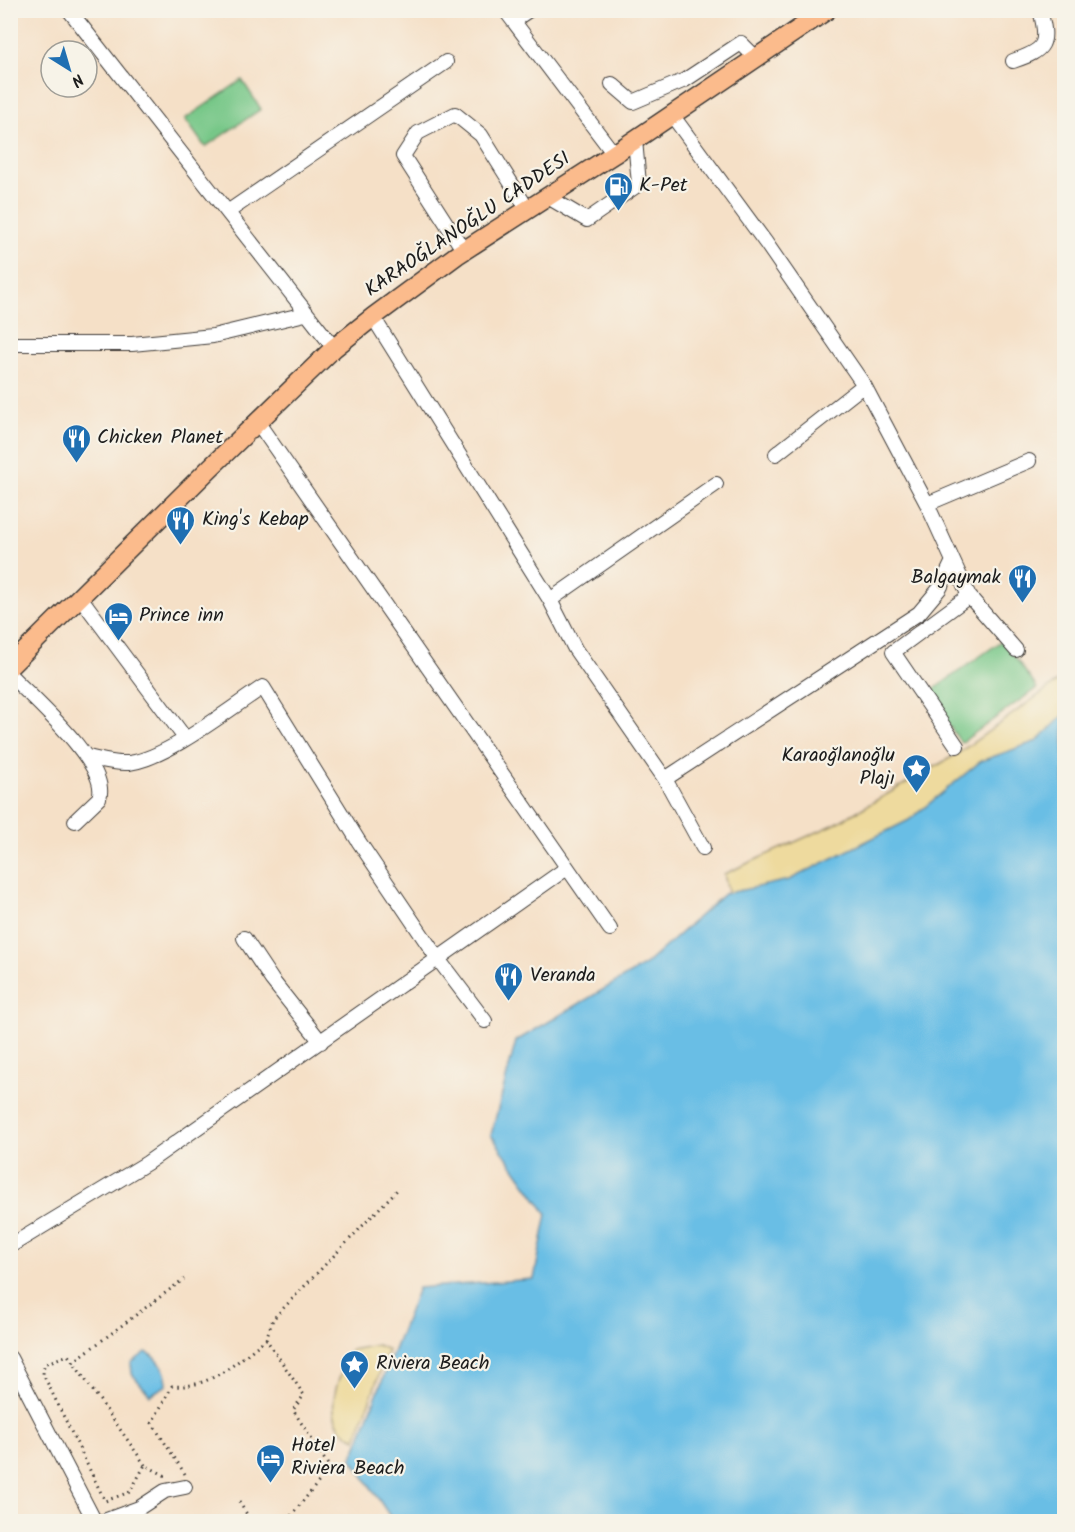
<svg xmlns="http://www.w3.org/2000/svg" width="1075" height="1532" font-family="Kalam,sans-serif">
	<rect width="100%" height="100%" fill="#f7f3e8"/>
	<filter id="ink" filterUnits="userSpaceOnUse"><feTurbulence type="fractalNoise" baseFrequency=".0167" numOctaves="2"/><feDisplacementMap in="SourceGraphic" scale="12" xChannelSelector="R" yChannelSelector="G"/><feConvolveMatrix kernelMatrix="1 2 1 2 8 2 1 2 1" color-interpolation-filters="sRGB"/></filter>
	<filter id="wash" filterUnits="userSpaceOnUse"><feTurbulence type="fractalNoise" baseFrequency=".008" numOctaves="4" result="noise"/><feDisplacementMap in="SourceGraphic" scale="24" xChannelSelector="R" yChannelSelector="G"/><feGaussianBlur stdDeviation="1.35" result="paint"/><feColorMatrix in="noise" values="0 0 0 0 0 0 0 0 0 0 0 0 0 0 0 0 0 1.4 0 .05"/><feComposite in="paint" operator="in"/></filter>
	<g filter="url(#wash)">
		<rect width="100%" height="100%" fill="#f5e0c7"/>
		<path fill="#77c788" stroke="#4a7252" stroke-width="1.5" d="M242,80L261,109L205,147L185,119Z
			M1003,640L1037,688L961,743L927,694Z"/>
		<path fill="#eeda9e" stroke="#857b5d" stroke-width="1.5" d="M1064,677V723L1040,746L889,839L793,887L730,899L724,874L835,824L957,754Z
			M377,1345L388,1350L356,1439C317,1422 338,1379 351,1350Z"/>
		<path fill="#69bee5" stroke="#426d80" stroke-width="1.5" d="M1064,715V1521H393L352,1459L418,1288L534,1279L547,1214L491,1135L516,1041L645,965L724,894L789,880L909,820L981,761L1037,741Z
			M146,1352C159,1357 167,1372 167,1385L150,1395L132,1374L131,1363Z"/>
	</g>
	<g filter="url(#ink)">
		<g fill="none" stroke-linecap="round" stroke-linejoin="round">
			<defs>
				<path id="minor" d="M69,10L334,348
					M505,10L614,154
					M514,20L529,10
					M1013,61C1046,50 1049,44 1040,10
					M612,84L633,102L685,80L741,43L757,59
					M672,115L766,243L864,385L927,504L969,596L1016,650
					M548,197L587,220L639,184L635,140
					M229,211L446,62
					M464,251L403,156L418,133L455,114L481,135L528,210
					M373,317L550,600L575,649L665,779L703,848
					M10,344H132L213,336L305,314
					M258,423L610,929
					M776,454L864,385
					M927,504L1029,461
					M80,597L185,738
					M550,600L716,484
					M10,675C32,698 111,766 99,798L75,821
					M957,746L893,652L969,596
					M88,757C101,760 115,764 129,763C168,758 229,709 263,687L359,842L438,959L485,1021
					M665,779L919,613L940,588L952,563
					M244,938L272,980L321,1042
					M10,1246L147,1163L567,868
					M10,1358L95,1522
					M101,1522L139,1508L165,1491L185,1487"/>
				<path id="major" d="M10,666L211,467L334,348L373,317L457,255L614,154L827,10"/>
			</defs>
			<use href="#minor" stroke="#3d3936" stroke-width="16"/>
			<use href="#major" stroke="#3d3936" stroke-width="21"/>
			<path stroke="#3d3936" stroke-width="3" stroke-dasharray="1.5 4.5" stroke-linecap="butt" d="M266,1339L273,1319L397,1190
				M73,1362L184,1279
				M145,1465L68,1355L44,1364L43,1374L105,1501L130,1492L145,1465L166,1476
				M185,1474L152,1423L172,1386C211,1389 238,1361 266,1339L304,1395L293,1410L330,1468L286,1522
				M239,1502L252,1522"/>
			<use href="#minor" stroke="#fff" stroke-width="14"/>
			<use href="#major" stroke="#fbbb8c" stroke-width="18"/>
		</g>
	</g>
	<defs>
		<symbol id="fuel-pin" viewBox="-11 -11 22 30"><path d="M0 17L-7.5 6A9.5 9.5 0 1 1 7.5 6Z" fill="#1f6fb2" stroke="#f7f3e8"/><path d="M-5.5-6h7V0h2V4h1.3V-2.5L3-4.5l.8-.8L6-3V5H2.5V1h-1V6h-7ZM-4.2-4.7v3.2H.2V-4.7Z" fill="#fff"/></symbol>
		<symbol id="restaurant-pin" viewBox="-11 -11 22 30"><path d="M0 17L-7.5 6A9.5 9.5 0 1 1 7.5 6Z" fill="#1f6fb2" stroke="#f7f3e8"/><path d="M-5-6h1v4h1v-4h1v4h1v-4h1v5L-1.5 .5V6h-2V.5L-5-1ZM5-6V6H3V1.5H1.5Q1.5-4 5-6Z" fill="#fff"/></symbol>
		<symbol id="hotel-pin" viewBox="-11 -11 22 30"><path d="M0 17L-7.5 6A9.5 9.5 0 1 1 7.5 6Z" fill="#1f6fb2" stroke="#f7f3e8"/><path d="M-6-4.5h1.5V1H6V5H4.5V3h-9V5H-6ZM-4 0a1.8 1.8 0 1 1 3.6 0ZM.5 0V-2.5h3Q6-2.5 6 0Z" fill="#fff"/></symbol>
		<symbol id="sight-pin" viewBox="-11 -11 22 30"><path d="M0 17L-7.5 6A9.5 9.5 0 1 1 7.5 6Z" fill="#1f6fb2" stroke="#f7f3e8"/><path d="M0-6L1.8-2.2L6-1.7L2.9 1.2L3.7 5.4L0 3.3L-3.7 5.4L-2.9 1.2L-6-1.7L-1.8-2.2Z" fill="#fff"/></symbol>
	</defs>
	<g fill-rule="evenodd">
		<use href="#fuel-pin" x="602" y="170" width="33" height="45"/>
		<use href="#restaurant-pin" x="60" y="422" width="33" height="45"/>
		<use href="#restaurant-pin" x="164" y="504" width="33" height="45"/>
		<use href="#restaurant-pin" x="1006" y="562" width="33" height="45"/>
		<use href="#hotel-pin" x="102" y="600" width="33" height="45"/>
		<use href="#sight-pin" x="900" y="752" width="33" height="45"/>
		<use href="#restaurant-pin" x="492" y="960" width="33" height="45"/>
		<use href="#sight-pin" x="338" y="1348" width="33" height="45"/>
		<use href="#hotel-pin" x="254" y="1442" width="33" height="45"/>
	</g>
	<g text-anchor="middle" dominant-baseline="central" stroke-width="4.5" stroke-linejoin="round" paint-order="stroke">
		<g font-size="20" fill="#1c1c1c" stroke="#f7f3e8" text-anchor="start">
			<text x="639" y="186">K-Pet</text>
			<text x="97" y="438">Chicken Planet</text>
			<text x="202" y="520">King's Kebap</text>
			<text x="1001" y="578" text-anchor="end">Balgaymak</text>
			<text x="139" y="616">Prince inn</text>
			<text x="895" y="756" text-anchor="end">Karaoğlanoğlu<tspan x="895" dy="23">Plajı</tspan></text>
			<text x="530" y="976">Veranda</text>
			<text x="376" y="1364">Riviera Beach</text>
			<text x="291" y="1446">Hotel<tspan x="291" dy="23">Riviera Beach</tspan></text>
		</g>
		<g font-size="20" fill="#1c1c1c" stroke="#f7f3e8">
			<text transform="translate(468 225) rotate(-34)">KARAOĞLANOĞLU CADDESI</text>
		</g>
	</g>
	<rect width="1075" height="1532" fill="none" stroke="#f7f3e8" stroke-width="36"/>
	<g transform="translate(69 69) rotate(143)"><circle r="28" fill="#f7f3e8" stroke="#9f9d96" stroke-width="1.5"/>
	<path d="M0-4.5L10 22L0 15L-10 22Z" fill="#1f6fb2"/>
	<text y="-9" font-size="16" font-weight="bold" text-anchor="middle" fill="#1c1c1c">N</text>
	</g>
</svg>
